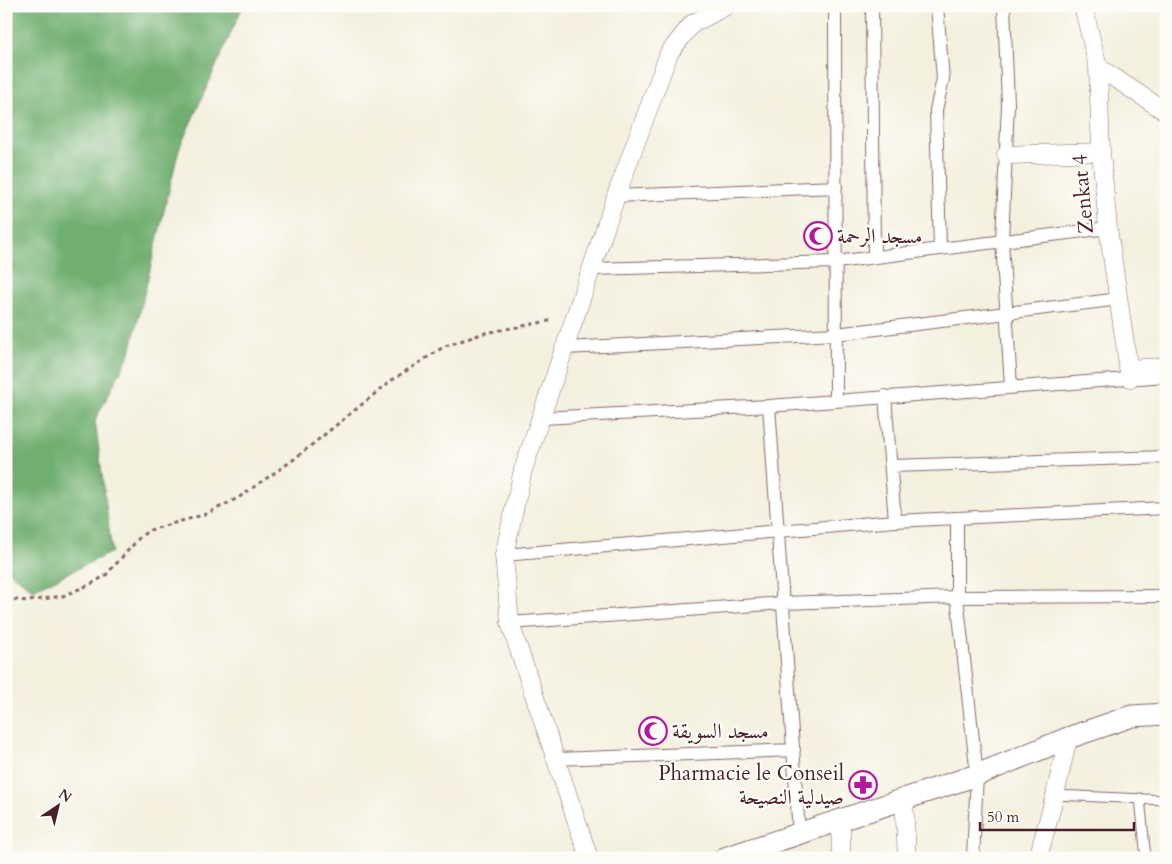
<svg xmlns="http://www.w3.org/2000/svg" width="1172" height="864" font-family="Cardo,Amiri,serif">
	<rect width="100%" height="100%" fill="#fdfcf7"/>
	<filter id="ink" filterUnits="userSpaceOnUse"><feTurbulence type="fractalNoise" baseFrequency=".02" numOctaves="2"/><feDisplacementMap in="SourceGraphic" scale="10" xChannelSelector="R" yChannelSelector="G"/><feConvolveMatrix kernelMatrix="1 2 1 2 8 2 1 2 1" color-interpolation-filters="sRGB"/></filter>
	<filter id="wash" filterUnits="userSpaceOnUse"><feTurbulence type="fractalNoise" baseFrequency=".0096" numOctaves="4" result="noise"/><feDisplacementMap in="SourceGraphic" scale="20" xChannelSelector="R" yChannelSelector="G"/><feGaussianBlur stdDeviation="1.12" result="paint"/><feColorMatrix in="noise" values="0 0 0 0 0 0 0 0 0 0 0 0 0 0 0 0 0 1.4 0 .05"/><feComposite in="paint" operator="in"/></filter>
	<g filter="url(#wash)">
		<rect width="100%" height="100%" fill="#f4f0de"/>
		<path fill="#70af70" stroke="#5d674e" d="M6,6H243L179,149L130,353L95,420L112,552L33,590L6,569Z"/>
	</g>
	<g filter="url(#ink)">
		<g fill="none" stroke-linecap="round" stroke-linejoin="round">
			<defs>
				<path id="service" d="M1055,795L1166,800
					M1140,798L1146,858"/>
				<path id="pedestrian" d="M835,6L836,401
					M872,6L874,256
					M937,6L943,79L936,110L940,248
					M1004,6L1008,104L1002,241L1011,387
					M616,196L836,187
					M592,269L836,262L1108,228
					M565,348L836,334L1120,299
					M885,396L895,521
					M769,406L799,833
					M542,418L769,406L1166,376
					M891,466L1166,457
					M957,518V597L977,775L973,858
					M504,555L895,521L1166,508
					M510,623L783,603L957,597L1166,596
					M556,759L794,750"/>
				<path id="minor" d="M1083,6L1098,67L1101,152L1108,228L1130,378
					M1098,67L1166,112
					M1006,155L1101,152
					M1128,369L1161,367L1166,365
					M904,799L907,858
					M589,858L510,623L504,555L523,470L616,196L669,53L692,24L726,6
					M841,858V819
					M1038,858L1055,795L1068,738"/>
				<path id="tertiary" d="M725,858L977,775L1068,738L1132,716L1166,714"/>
			</defs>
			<use href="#service" stroke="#86686a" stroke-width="11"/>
			<use href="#pedestrian" stroke="#86686a" stroke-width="14"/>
			<use href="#minor" stroke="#86686a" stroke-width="19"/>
			<use href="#tertiary" stroke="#86686a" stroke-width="23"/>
			<path stroke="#86686a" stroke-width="3" stroke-dasharray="4 4" stroke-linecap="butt" d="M6,599L28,601L63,596L93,583L106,575L141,536L150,530L206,514L238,498L293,460L392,380L445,346L485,333L554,320"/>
			<use href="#service" stroke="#fff" stroke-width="9"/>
			<use href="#pedestrian" stroke="#fff" stroke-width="12"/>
			<use href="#minor" stroke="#fff" stroke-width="18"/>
			<use href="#tertiary" stroke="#fff" stroke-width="21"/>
		</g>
	</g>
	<defs>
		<symbol id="mosque-ring" viewBox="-11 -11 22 22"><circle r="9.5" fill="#fdfcf7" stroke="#b5179e" stroke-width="1.5"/><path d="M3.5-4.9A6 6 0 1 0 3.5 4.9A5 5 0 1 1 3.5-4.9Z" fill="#b5179e"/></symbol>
		<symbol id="pharmacy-ring" viewBox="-11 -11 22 22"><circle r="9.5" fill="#fdfcf7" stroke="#b5179e" stroke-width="1.5"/><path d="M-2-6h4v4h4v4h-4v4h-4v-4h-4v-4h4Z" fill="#b5179e"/></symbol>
	</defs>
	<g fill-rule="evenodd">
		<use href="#mosque-ring" x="802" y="220" width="32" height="32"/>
		<use href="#mosque-ring" x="637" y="715" width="32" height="32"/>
		<use href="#pharmacy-ring" x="847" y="769" width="32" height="32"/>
	</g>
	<g text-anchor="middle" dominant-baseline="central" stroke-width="4.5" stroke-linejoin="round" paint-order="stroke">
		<g font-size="21" fill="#4a1f2b" stroke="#fdfcf7">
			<text transform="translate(1083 194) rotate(-95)">Zenkat 4</text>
		</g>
		<g font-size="21" fill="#4a1f2b" stroke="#fdfcf7" text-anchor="start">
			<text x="837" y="236">مسجد الرحمة</text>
			<text x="672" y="731">مسجد السويقة</text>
			<text x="844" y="773" text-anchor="end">Pharmacie le Conseil<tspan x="844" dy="24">صيدلية النصيحة</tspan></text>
		</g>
	</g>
	<rect width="1172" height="864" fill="none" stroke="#fdfcf7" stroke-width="25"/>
	<g transform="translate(58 806) rotate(35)" stroke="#fdfcf7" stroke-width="4" paint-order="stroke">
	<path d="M0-4L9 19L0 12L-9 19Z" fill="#4a1f2b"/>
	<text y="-8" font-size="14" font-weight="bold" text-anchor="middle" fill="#4a1f2b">N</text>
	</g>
	<path d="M980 822v8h154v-8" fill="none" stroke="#4a1f2b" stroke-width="2.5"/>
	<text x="987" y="822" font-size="15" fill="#4a1f2b" stroke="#fdfcf7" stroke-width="4" paint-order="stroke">50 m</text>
</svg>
